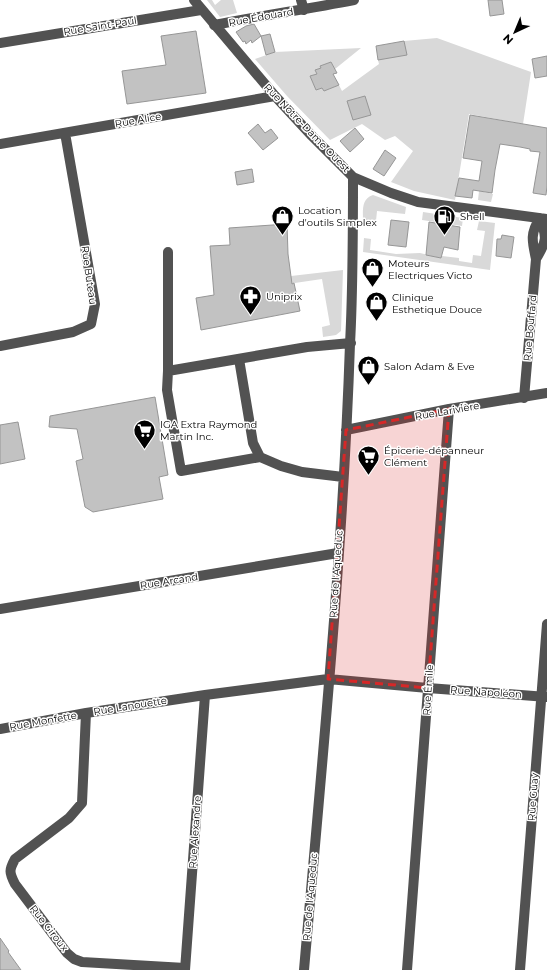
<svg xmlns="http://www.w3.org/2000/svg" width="547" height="970" font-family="Montserrat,sans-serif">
	<rect width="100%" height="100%" fill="#fff"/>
	<path fill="#d9d9d9" d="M207,0H212L215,5L221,0H233L237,13L220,17Z
		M437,38L531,72L523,124L469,114L455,200L414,191L391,182L413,151L395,136L385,140L362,124L330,140L287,96L255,59L275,52L361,48L335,69L331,62L320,66L321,68L315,70L317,74L310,76L316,90L322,88L324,91L339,85L342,91L379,64L378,60L404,41Z
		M479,191L493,194L491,202L478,200Z
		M373,195L406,207L405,214L377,211L376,221L373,222L363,221C363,211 361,199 373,195Z
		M423,212L463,218L462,226L422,220Z
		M479,221L495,223L490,270L363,252L364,238L371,239L370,250L396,254L420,253L441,258L442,256L459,258V261L472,263L473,255L481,256L485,231L477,230Z
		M343,270L341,331L336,335L323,337L322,327L330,325L322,279L214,295L213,282L291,276Z"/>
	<path fill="#c2c2c2" stroke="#969696" d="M488,0H502L504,14L490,16Z
		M254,24L261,36L252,43L251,40L246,44L245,41L243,42L236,32L246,26Z
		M196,31L206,93L127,104L122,71L166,65L161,36Z
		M270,34L275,52L266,55L261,36Z
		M404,41L407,55L378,60L376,46Z
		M547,56V76L535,78L532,59Z
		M331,62L337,73L333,74L339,85L324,91L322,88L316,90L310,76L317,74L315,70L321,68L320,66Z
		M365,96L371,115L353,120L347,101Z
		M470,115L547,128V186L546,195L533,193L540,152L530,151V149L520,147L500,144L495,170L492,193L473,190L472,198L455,196L459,178L479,181L482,161L463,158Z
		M258,124L265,133L271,129L278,138L263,150L248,133Z
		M355,128L364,139L350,152L340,141Z
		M385,150L396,158L384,176L373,169Z
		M252,169L254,182L237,185L235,172Z
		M391,220L409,222L406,247L388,245Z
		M429,222L460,227L458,250L444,247L441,258L426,255Z
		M287,224L288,254L292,284L294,283L300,311L201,330L196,298L214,295L210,246L230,245L229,228Z
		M502,235L514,237L511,258L496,256L497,239H501Z
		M155,397L168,475L159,477L163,499L93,512L85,507L76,461L83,459L77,429L49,427L50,416Z
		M18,422L25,459L0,464V425Z
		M0,938L9,951L8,952L21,970H0Z"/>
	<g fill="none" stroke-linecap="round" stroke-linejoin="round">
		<path stroke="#525252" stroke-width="10" d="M194,0L275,96L312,136L353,177L391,193L418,202L547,219
			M301,0L304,10
			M214,25C261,16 307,9 354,0
			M0,43L201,10
			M0,144L275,96
			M168,252V371L307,347L351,343
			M536,259C547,241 547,237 540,218
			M0,346L73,332L91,324L95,304L65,133
			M239,359L253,443L260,457
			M168,371L167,390L181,471L260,457L281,466L302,472L343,477
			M524,398L536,259C532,241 530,233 540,218
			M346,430L449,409L547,393
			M0,609L338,553
			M86,713L82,803L69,818L15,859C9,870 9,872 15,884L67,953L74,959L82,962L185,968
			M0,729L86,713L205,695L328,679L428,688L547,697
			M185,970L205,695
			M304,970C322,762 343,553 350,344C353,289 353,233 353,177
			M407,970L449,409
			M520,970L547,624"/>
	</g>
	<path fill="#d62828" fill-opacity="0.2" stroke="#d62828" stroke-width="3" stroke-dasharray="8 5" stroke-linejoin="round" d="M449,409L428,688L328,679L346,430Z"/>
	<defs>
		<symbol id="shop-pin" viewBox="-11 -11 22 30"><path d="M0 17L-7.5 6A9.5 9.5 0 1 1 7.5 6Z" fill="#000" stroke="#fff"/><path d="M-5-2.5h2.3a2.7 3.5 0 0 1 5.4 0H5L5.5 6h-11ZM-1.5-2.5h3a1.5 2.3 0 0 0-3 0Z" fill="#fff"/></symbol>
		<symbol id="fuel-pin" viewBox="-11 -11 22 30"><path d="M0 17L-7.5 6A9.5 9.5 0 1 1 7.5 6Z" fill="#000" stroke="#fff"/><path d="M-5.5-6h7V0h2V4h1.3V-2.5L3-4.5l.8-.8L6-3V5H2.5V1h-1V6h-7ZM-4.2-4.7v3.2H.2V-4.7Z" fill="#fff"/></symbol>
		<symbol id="pharmacy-pin" viewBox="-11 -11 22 30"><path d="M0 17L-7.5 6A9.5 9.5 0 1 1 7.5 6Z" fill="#000" stroke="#fff"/><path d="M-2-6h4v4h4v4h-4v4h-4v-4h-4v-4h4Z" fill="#fff"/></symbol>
		<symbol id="supermarket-pin" viewBox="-11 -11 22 30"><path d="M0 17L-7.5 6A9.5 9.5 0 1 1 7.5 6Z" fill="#000" stroke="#fff"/><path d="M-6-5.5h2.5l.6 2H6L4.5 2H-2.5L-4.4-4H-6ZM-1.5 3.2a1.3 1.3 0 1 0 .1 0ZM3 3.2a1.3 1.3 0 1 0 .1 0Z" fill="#fff"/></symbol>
	</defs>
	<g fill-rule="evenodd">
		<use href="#shop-pin" x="270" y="204" width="25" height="34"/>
		<use href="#fuel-pin" x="432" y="204" width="25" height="34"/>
		<use href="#shop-pin" x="360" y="256" width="25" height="34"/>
		<use href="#pharmacy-pin" x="238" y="284" width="25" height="34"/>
		<use href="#shop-pin" x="364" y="290" width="25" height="34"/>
		<use href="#shop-pin" x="356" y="354" width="25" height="34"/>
		<use href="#supermarket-pin" x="132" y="418" width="25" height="34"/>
		<use href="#supermarket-pin" x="356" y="444" width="25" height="34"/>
	</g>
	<g text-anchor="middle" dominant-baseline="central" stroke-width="3" stroke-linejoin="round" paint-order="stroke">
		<g font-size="10" fill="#000" stroke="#fff">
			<text transform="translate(261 17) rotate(-10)">Rue Édouard</text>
			<text transform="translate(100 26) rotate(-9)">Rue Saint-Paul</text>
			<text transform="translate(138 120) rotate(-10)">Rue Alice</text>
			<text transform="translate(307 128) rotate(46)">Rue Notre-Dame Ouest</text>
			<text transform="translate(89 275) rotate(82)">Rue Buteau</text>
			<text transform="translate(530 328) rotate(-85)">Rue Bouffard</text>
			<text transform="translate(447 411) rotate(-10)">Rue Larivière</text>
			<text transform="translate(336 574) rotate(-86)">Rue de l'Aqueduc</text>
			<text transform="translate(169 581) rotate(-9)">Rue Arcand</text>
			<text transform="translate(428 690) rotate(-86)">Rue Émile</text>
			<text transform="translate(486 692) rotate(4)">Rue Napoléon</text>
			<text transform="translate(130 706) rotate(-9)">Rue Lanouette</text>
			<text transform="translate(43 721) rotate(-10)">Rue Monfette</text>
			<text transform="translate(533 797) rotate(-86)">Rue Guay</text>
			<text transform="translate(195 832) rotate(-86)">Rue Alexandre</text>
			<text transform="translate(310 897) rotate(-85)">Rue de l'Aqueduc</text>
			<text transform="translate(49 928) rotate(52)">Rue Giroux</text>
		</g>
		<g font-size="10" fill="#000" stroke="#fff" text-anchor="start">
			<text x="298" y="210">Location<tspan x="298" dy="12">d'outils Simplex</tspan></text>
			<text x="460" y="216">Shell</text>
			<text x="388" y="263">Moteurs<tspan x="388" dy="12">Electriques Victo</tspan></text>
			<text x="266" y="296">Uniprix</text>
			<text x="392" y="297">Clinique<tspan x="392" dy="12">Esthetique Douce</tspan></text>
			<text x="384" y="366">Salon Adam &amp; Eve</text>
			<text x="160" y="424">IGA Extra Raymond<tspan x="160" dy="12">Martin Inc.</tspan></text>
			<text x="384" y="450">Épicerie-dépanneur<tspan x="384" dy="12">Clément</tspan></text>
		</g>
	</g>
	<g transform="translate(515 32) rotate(224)" stroke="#ffffff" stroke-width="3" paint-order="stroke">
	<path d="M0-3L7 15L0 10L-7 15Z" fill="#000000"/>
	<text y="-6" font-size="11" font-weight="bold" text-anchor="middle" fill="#000000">N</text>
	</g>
</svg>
